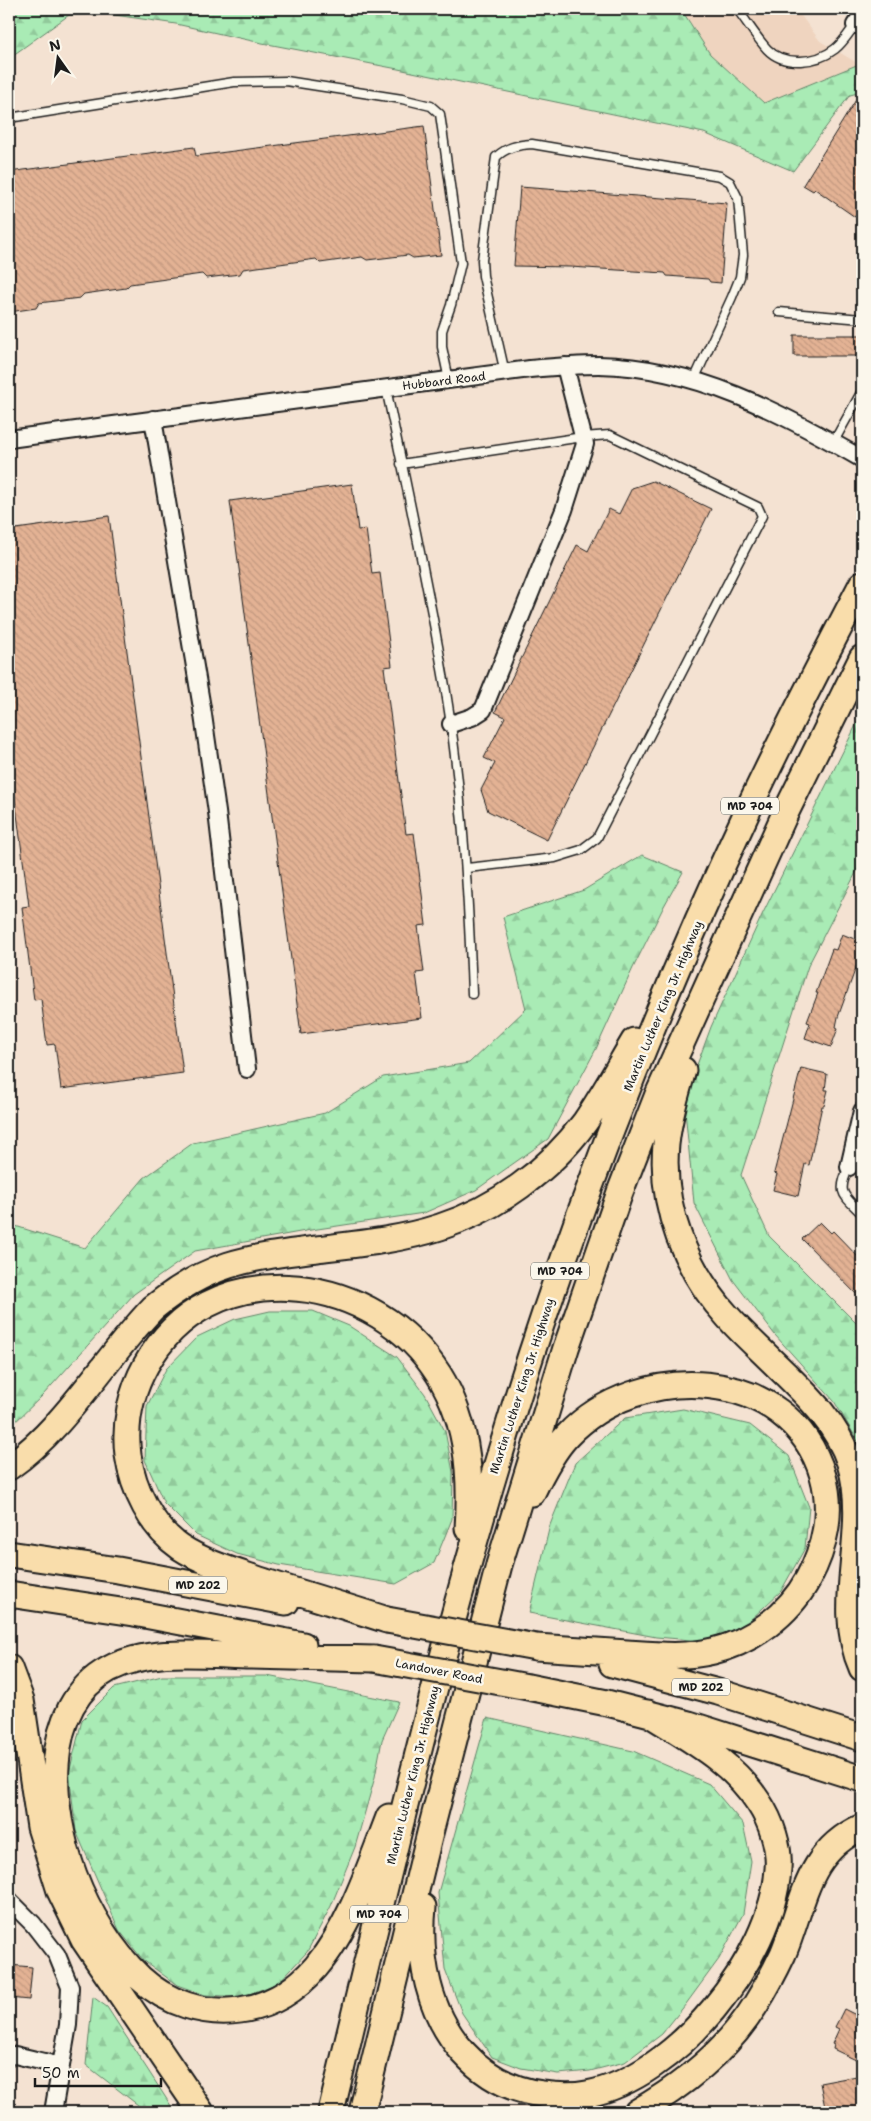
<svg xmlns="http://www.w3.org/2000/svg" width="871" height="2121" font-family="'Shantell Sans',sans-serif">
	<defs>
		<pattern id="forest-firs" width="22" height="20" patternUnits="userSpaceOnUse" patternTransform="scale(1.25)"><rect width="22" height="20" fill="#a9ebb5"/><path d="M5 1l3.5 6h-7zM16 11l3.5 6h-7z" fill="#91c99b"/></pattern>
		<pattern id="building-back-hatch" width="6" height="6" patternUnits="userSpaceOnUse" patternTransform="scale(1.25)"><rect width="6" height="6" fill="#e3b294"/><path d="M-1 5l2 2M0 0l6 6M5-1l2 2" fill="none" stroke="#c2987f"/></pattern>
	</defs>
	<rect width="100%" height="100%" fill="#f4e2d2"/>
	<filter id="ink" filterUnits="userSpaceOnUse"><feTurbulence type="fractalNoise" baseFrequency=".02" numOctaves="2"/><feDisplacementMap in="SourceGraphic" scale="10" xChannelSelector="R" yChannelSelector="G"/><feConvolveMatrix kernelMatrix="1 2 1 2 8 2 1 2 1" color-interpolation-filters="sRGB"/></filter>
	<g filter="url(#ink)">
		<path fill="#efd4bf" d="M681,9H796L820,41L859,64L764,103L710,54Z"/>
		<path fill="url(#forest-firs)" stroke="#628468" d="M9,9H681L710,54L764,103L859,64L862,60V92L850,95L793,171L704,133L398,69L257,42L176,24L108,14L69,15L9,58Z
			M862,713V861L808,966L741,1175L769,1236L862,1329V1448L834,1401L775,1335L733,1280L694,1203L684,1100L711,1027L762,915Z
			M642,855L683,872L664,906L633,968L596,1049L548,1139L476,1190L424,1213L311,1230L195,1251L134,1294L43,1395L9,1428V1224L85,1248L144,1178L193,1143L325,1113L383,1077L469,1063L526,1009L503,917L584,890Z
			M270,1311H313L349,1326L397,1357L425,1394L445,1431L453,1472L452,1519L434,1563L396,1584L279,1565L237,1554L196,1535L164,1503L145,1460L147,1406L166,1369L197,1337L235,1319Z
			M683,1409L750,1425L789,1456L809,1507L805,1548L781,1591L745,1625L703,1641L656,1637L529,1613L550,1525L575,1463L625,1418Z
			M162,1676H267L399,1702L382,1740L375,1777L355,1847L331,1906L307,1952L278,1983L242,1997L205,1995L177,1985L143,1960L119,1930L76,1831L69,1773L82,1720L114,1688Z
			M487,1718L633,1751L709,1784L743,1824L751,1861L743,1914L719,1959L686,2004L662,2034L625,2062L590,2071L558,2074L521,2068L492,2057L462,2013L445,1969L438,1893Z
			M93,1997L107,2007L175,2112H147L86,2065Z"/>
		<path fill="url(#building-back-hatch)" stroke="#1c1c1c" d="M862,90V219L856,215L855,217L815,189L813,191L803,185Z
			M424,126L441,255L413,258L408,255L367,260L362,257L320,263L316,259L243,269L240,274L206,278L202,274L130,284L126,288L84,294L80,298L39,303L36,308L9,312V172L194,147L196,156Z
			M520,187L727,203L721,283L710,282L708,279L667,276L665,273L570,267L514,266Z
			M794,335H862V356H794Z
			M653,481L711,509L547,840L488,811L481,790L495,763L484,758L505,717L495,712L577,545L588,551L609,509L619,514L632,488Z
			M352,484L358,530L366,529L372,574L380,573L392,666L384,667L406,834L414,833L426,925L418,926L424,972L416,973L422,1018L301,1034L230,501Z
			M109,516L183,1073L61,1089L55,1044L47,1045L41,999L34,1000L22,907L29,906L9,753V530Z
			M842,934L862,942V951L838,1017L836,1027L838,1028L831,1047L805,1038L810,1023L807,1022L818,993H816L832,949L836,950Z
			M801,1068L827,1074L825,1090H828L824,1106H822L809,1165L805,1164L798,1196L773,1190L777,1174L774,1173Z
			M820,1222L831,1233L833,1231L862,1261V1300L802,1239Z
			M9,1965L32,1967L29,2000L9,1998Z
			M844,2009L862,2018V2052L858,2061L833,2049L834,2045L832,2044L839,2029L835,2027Z
			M862,2075V2112H826L820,2083Z"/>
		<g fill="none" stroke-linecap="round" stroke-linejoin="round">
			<defs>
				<path id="service" d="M737,9C747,22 756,37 767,49C784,67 817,63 835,49C843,43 849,33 855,25
					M9,118L234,82L286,81L402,99L431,106L440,114L461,263L451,305L442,331V347L449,380
					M779,312L862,319
					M505,373L483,276L482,260L496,157C507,147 517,145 532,144L720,176L730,182L738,198L743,255L740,277L732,297L694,380
					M386,388C405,479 425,571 441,663C461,772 468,883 472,994
					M833,443L862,391
					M401,464L583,437L610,435L758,507L762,516L597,838L581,850L555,858L467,868
					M849,1167C836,1194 844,1195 862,1214"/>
				<path id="minor" d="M855,25L862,15
					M153,419L202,708L217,812L247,1069
					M9,439L530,369C553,367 576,365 599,365C696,367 780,412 862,459
					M451,724L472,717L483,710L564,510L585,444L565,366
					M849,1167L862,1111
					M9,1900L33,1924L57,1955L70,1987L68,2025L53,2112
					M9,2056L15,2055L61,2066"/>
				<path id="primary" d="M683,1070C676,1094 669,1118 666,1144C660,1206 686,1271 728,1317C742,1333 758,1347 773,1362C804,1392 836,1421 850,1463C871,1530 833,1603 862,1668
					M9,1467C67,1426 104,1359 153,1308C209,1262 248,1258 317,1249C358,1244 400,1240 440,1227C496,1209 550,1170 585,1122C603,1096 618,1068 634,1041
					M532,1493C541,1474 552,1452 567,1436C638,1360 790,1364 823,1476C833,1511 825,1548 808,1579C789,1614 752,1642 713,1651C685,1658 656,1655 627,1653C597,1651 567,1649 536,1647
					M9,1554L118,1570L286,1602
					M9,1594L134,1613L303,1645
					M387,1620C347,1607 307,1595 266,1582C237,1572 206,1564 180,1547C151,1527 133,1489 128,1455C124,1424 131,1392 146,1365C208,1253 366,1270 433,1366C467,1413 472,1472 468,1528
					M374,1659C333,1658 292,1657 251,1656C205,1655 151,1647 109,1669C39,1707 50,1811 74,1875C88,1912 111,1950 140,1978C167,2003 204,2015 240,2010C270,2006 296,1990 316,1967C350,1927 370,1866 389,1817
					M612,1664L718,1692L862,1738
					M9,1668L21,1700L40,1827L60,1891L84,1940L201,2112
					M528,1687L607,1703L689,1724L862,1779
					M423,1907C418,1958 428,2013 464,2053C484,2075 511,2090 542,2094C557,2096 572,2097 587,2094C676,2078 772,1958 778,1869C780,1847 771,1821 759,1803C732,1761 689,1739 648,1713
					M331,2112C392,1858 450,1604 531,1355C592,1169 665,987 748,810C784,733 823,659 862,584
					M362,2112L430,1833L499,1565L566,1348L620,1192L657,1097L783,818L862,658
					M637,2112C684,2085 727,2051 756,2004C766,1988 775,1971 783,1954C804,1904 806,1852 862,1827"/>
			</defs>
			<use href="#service" stroke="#1c1c1c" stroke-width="11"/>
			<use href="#minor" stroke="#1c1c1c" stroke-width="20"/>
			<use href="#primary" stroke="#1c1c1c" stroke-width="29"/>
			<use href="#service" stroke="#fbf7ec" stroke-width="8"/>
			<use href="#minor" stroke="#fbf7ec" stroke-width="16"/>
			<use href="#primary" stroke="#f9ddab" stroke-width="25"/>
			<defs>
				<path id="primary-bridge" d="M387,1620L536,1647
					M374,1659L528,1687"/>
			</defs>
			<use href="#primary-bridge" stroke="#1c1c1c" stroke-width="29" stroke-linecap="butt"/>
			<use href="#primary-bridge" stroke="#f9ddab" stroke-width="25"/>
		</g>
	</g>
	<g text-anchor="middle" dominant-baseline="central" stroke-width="5" stroke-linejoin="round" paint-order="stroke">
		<g fill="#fbf7ec" stroke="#5f5e5a" stroke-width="1">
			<rect x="721" y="797.5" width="58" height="17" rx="4"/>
			<rect x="531" y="1262.5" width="58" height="17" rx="4"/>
			<rect x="169" y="1576.5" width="58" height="17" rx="4"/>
			<rect x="672" y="1678.5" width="58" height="17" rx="4"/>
			<rect x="350" y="1905.5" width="58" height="17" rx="4"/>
		</g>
		<g font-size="11" font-weight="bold" fill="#1c1c1c">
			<text x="750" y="806">MD 704</text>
			<text x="560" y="1271">MD 704</text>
			<text x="198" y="1585">MD 202</text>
			<text x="701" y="1687">MD 202</text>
			<text x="379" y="1914">MD 704</text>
		</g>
		<g font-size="12" fill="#1c1c1c" stroke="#fbf7ec">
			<text transform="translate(444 381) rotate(-7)">Hubbard Road</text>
			<text transform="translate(663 1006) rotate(-67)">Martin Luther King Jr. Highway</text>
			<text transform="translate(522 1386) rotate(-72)">Martin Luther King Jr. Highway</text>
			<text transform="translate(439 1671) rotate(11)">Landover Road</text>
			<text transform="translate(413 1775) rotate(-76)">Martin Luther King Jr. Highway</text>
		</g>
	</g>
	<rect width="871" height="2121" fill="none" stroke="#fbf7ec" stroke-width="30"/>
	<rect x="15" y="15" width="841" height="2091" fill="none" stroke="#1c1c1c" stroke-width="2" filter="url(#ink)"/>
	<g transform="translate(58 58) rotate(346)" stroke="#fbf7ec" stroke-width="4" paint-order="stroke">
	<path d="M0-4L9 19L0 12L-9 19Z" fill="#1c1c1c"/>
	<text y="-8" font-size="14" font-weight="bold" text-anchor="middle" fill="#1c1c1c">N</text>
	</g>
	<path d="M35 2078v8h126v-8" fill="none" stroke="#1c1c1c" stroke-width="2.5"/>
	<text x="42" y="2078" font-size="15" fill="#1c1c1c" stroke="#fbf7ec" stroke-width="4" paint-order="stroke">50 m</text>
</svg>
